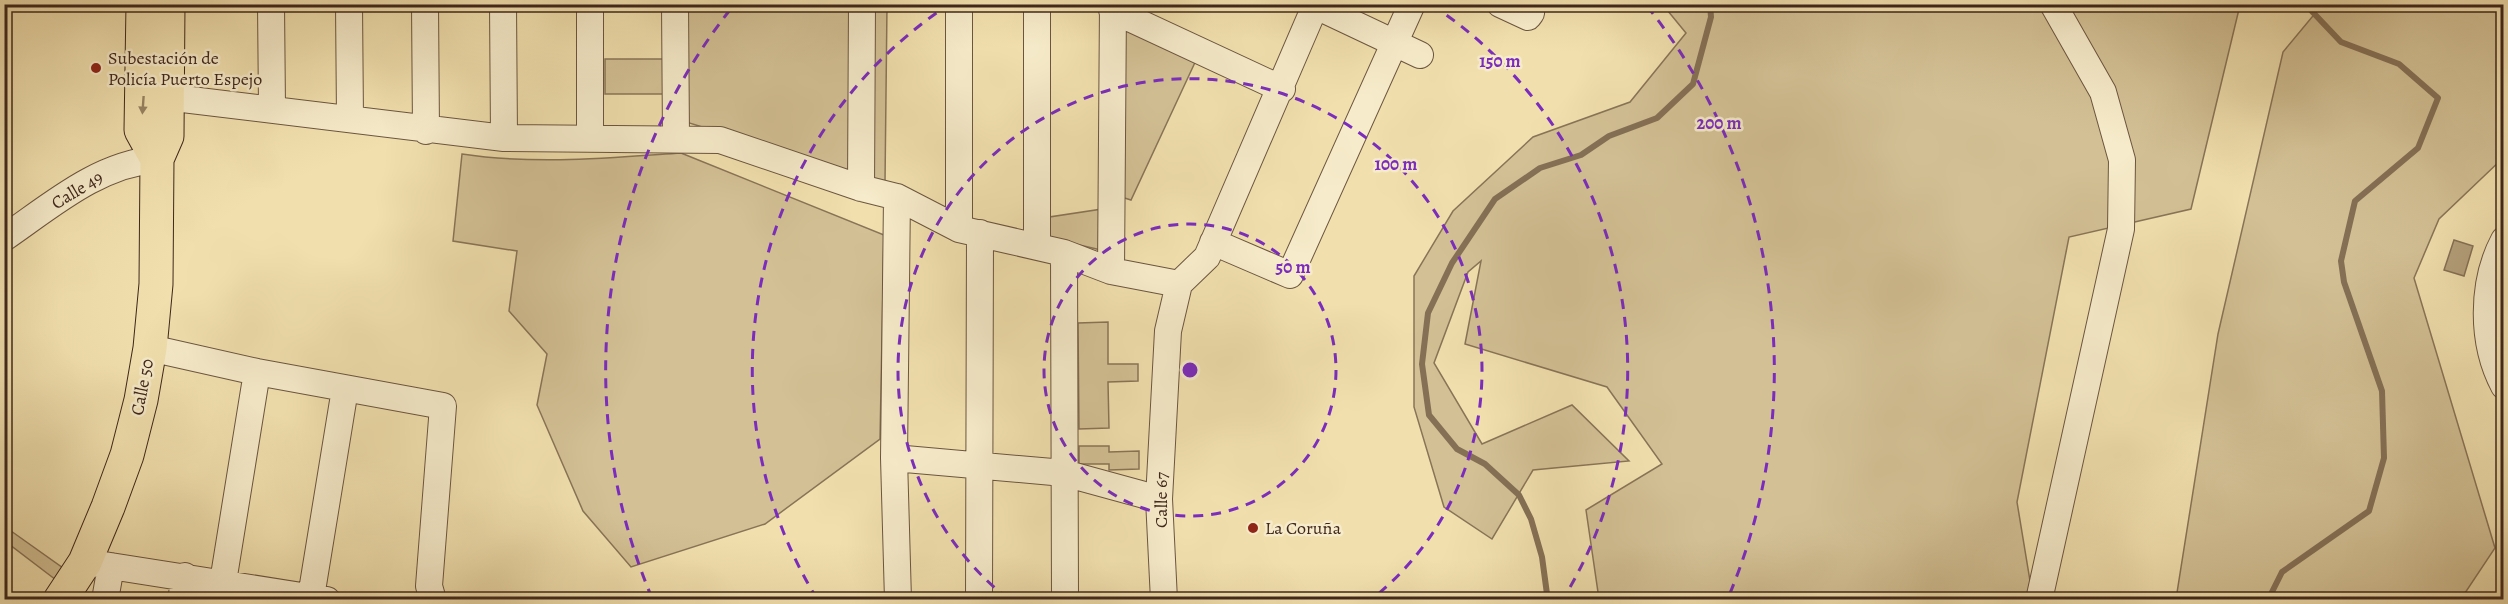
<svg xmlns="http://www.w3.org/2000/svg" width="2508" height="604" font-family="Alegreya,serif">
	<rect width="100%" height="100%" fill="#f1e0ae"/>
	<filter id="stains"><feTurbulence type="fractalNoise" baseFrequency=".00333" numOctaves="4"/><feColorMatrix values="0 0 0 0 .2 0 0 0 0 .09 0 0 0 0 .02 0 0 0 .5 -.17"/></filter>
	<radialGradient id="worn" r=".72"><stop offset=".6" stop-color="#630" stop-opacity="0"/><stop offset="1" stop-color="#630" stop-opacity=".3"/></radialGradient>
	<path fill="#d3c195" stroke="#897458" stroke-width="1.5" d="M683,5H887L885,183L686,122Z
		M1663,5H2240L2191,209L2069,237L2017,502L2033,599H1599L1586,510L1662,464L1607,387L1465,344L1481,261L1468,272L1434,363L1482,444L1572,405L1629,461L1533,470L1492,539L1444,507L1414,407V276L1453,211L1533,137L1630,102L1686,33Z
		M2322,5H2503V158L2439,219L2414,278L2495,548L2461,599H2176L2218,334L2283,52Z
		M1119,24L1198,56L1131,200L1118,196Z
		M605,59H666V94H605Z
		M681,153L884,235L880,439L765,524L631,567L583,511L537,405L547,354L509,311L517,251L453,241L462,154C535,165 608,158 681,153Z
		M1109,208L1101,250L1045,237L1043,218Z
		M1108,322V364H1138V381L1108,382L1109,428L1079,429L1078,323Z
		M1079,446H1109V452L1139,451V469L1109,470V464H1079Z
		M4,526L63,568L56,580L5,541Z"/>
	<path fill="#b4a17c" stroke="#857056" stroke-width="1.5" d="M2454,240L2473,246L2464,276L2444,270Z"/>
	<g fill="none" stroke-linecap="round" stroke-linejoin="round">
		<path stroke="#857056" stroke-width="6" d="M1551,600L1547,594L1542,557L1531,519L1519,495L1485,464L1457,449L1429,415L1422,364L1428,313L1452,263L1495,199L1540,168L1581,155L1609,136L1657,118L1693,84L1711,17L1710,4
			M2268,600L2282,572L2369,511L2384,458L2382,391L2344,282L2341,261L2355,201L2418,148L2438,98L2399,64L2341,42L2305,4"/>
		<defs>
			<path id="minor" d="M271,4L272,108
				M349,4L350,119
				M425,4L426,131
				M503,4L504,138
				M590,4V138
				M675,4L676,139
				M1312,4L1420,55
				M1500,4L1528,17L1531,13L1532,4
				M1112,10L1282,89
				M166,97L504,138L720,140L861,188L897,197L959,229L1064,253L1111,271L1179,284
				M861,188L862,4
				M897,197L894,458L898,600
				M959,229V4
				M4,238C52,205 97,165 157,159
				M2504,240C2481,283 2481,343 2504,386
				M1213,242L1290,275L1412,4
				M1037,246V4
				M1064,253L1065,600
				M1111,271L1113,4
				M150,348L257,372L443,406L429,586L433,600
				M894,458L1064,473L1159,499
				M85,562L327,600
				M223,582L257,372
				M311,597L345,389
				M105,600L111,566
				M181,600L185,576
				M979,600L980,233
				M1164,600L1159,499L1168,331L1179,284L1207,257L1316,4
				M2039,600L2121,229L2122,160L2103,92L2053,4"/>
			<path id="major" d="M143,4L141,130L157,159
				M60,600L85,562L108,507L127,455L141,400L150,348L156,284L157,159L167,136L168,4"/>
		</defs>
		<use href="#minor" stroke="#6c5540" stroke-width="28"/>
		<use href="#major" stroke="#3f271c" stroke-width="35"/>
		<use href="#minor" stroke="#f6ebca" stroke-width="26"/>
		<use href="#major" stroke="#f1e0ae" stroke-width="33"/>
	</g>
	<defs><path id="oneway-solid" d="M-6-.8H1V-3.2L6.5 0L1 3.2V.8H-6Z" transform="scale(1.5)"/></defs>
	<use fill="#988465" href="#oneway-solid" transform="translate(143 105) rotate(94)"/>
	<g fill="none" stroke="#7b2cbf" stroke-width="3" stroke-dasharray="10 8">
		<circle cx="1190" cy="370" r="146"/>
		<path d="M1008 599A292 292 0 1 1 1372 599"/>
		<path d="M817 599A438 438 0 0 1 948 5M1432 5A438 438 0 0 1 1563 599"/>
		<path d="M652 598A584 584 0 0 1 733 6M1647 6A584 584 0 0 1 1728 598"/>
	</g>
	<g fill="#8f2418" stroke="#f6ebca" stroke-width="2">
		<circle cx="96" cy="68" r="6"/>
		<circle cx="1253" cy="528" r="6"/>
	</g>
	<g text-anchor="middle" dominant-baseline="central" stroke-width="5" stroke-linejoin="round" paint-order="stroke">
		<g font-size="18" fill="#3f271c" stroke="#f6ebca" text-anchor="start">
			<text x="108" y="58">Subestación de<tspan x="108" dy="21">Policía Puerto Espejo</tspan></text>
			<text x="1265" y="528">La Coruña</text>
		</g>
		<g font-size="18" fill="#3f271c" stroke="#f6ebca">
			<text transform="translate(77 190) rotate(-31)">Calle 49</text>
			<text transform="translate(142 387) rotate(-79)">Calle 50</text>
			<text transform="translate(1161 500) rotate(-90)">Calle 67</text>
		</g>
	</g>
	<circle cx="1190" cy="370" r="9" fill="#7b2cbf" stroke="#f6ebca" stroke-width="3"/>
	<g font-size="18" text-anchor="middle" font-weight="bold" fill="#7b2cbf" stroke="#f6ebca" stroke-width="5" stroke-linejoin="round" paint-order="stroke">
		<text x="1500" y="67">150 m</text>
		<text x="1719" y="129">200 m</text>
		<text x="1396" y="170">100 m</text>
		<text x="1293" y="273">50 m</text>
	</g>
	<rect width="2508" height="604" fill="none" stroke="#f1e0ae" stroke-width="24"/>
	<rect x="6" y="6" width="2496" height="592" fill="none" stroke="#3f271c" stroke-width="3"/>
	<rect x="12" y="12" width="2484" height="580" fill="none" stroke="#3f271c" stroke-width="1.5"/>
	<rect width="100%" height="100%" filter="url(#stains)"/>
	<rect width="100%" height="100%" fill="url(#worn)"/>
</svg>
